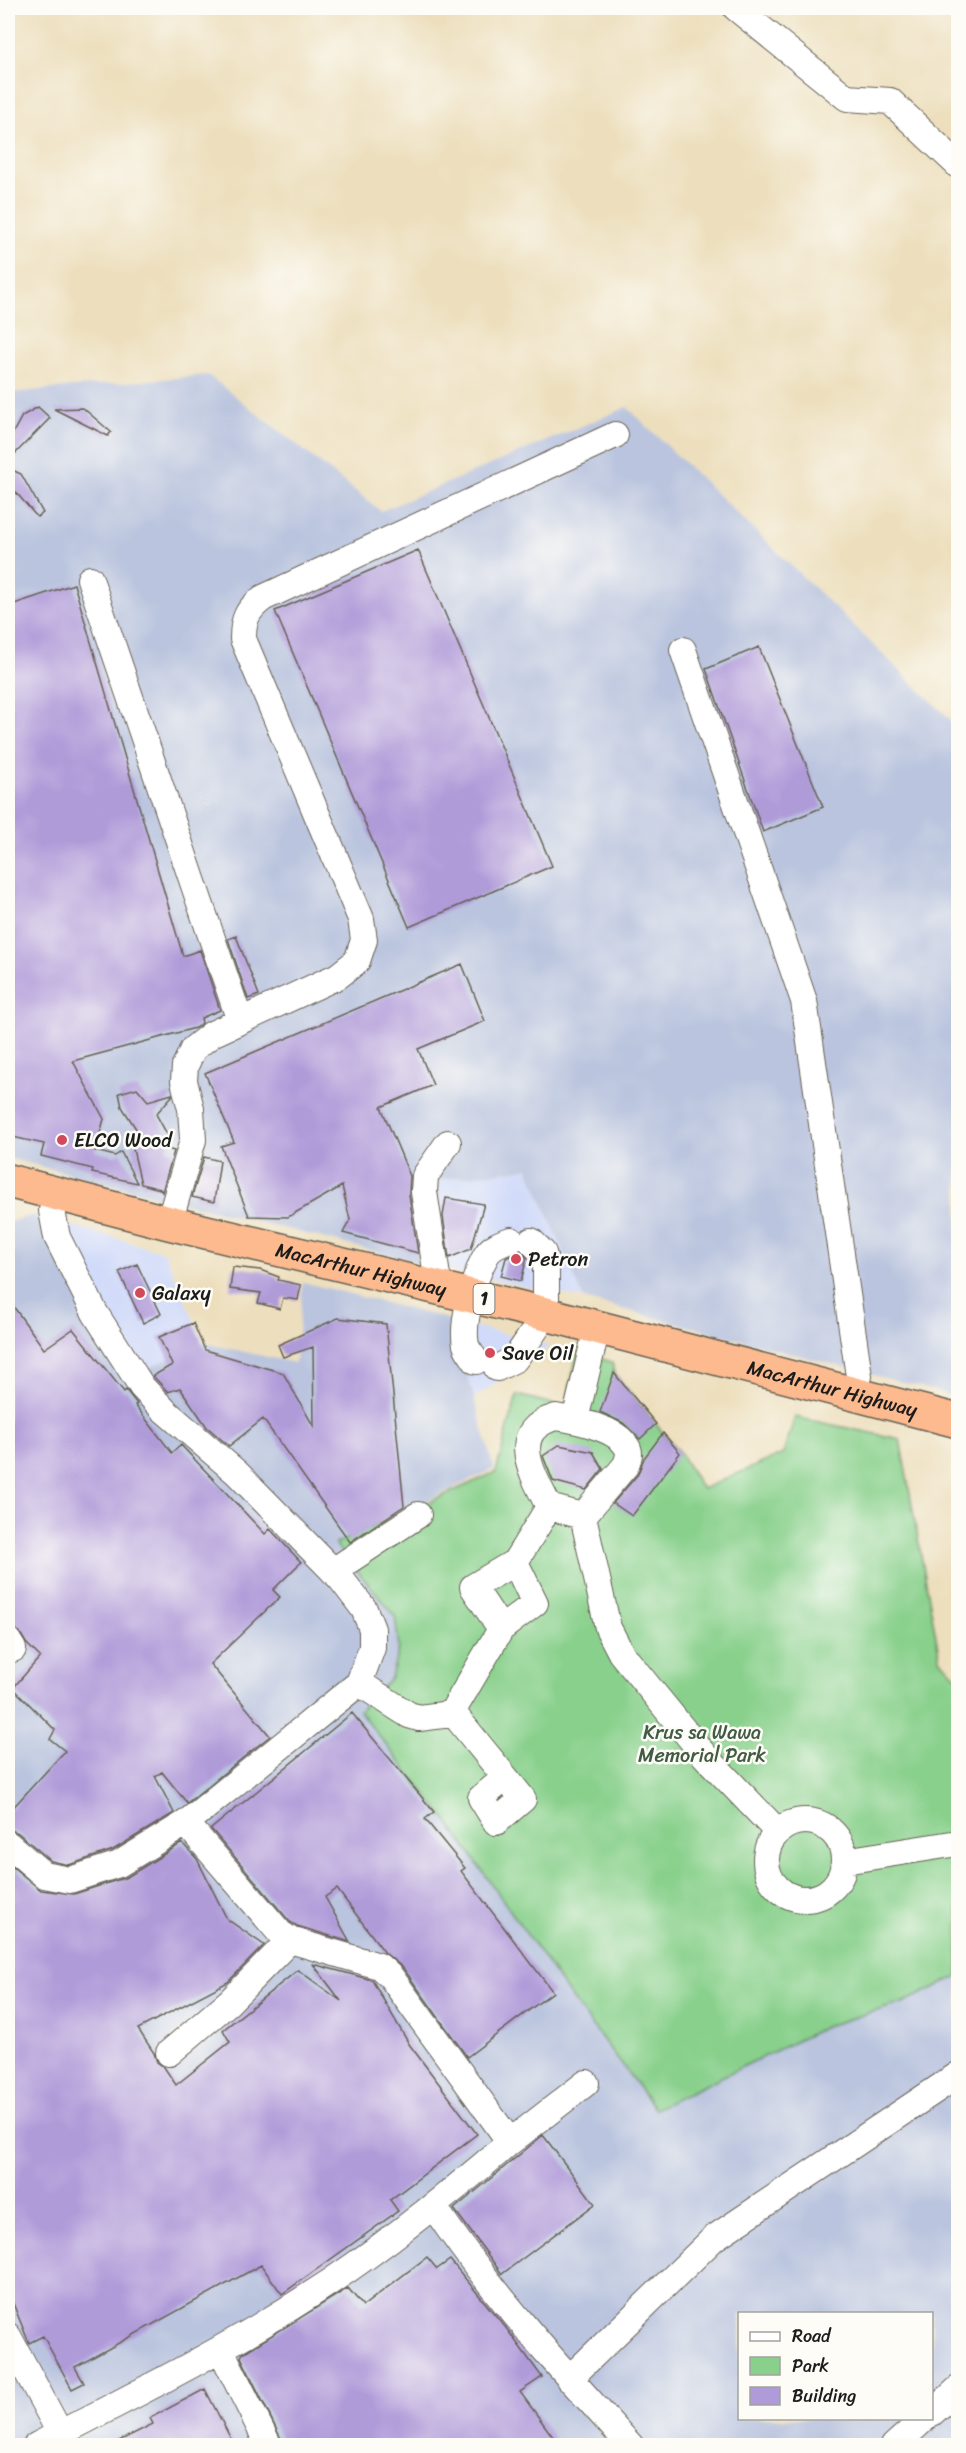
<svg xmlns="http://www.w3.org/2000/svg" width="966" height="2453" font-family="Sriracha,sans-serif">
	<rect width="100%" height="100%" fill="#fdfcf7"/>
	<filter id="ink" filterUnits="userSpaceOnUse"><feTurbulence type="fractalNoise" baseFrequency=".0167" numOctaves="2"/><feDisplacementMap in="SourceGraphic" scale="12" xChannelSelector="R" yChannelSelector="G"/><feConvolveMatrix kernelMatrix="1 2 1 2 8 2 1 2 1" color-interpolation-filters="sRGB"/></filter>
	<filter id="wash" filterUnits="userSpaceOnUse"><feTurbulence type="fractalNoise" baseFrequency=".008" numOctaves="4" result="noise"/><feDisplacementMap in="SourceGraphic" scale="24" xChannelSelector="R" yChannelSelector="G"/><feGaussianBlur stdDeviation="1.35" result="paint"/><feColorMatrix in="noise" values="0 0 0 0 0 0 0 0 0 0 0 0 0 0 0 0 0 1.4 0 .05"/><feComposite in="paint" operator="in"/></filter>
	<g filter="url(#wash)">
		<rect width="100%" height="100%" fill="#eddfbd"/>
		<path fill="#d0daf9" d="M528,1168L584,1299L448,1270L438,1180Z
			M35,1215L164,1252L204,1343L138,1373Z
			M452,1320L550,1346L474,1398Z"/>
		<path fill="#bac4de" fill-rule="evenodd" d="M208,375L381,511L627,407L958,727V1397L584,1299L528,1168L438,1180L448,1270L8,1158V393Z
			M35,1215L138,1373L204,1343L295,1363L303,1282L452,1320L494,1469L335,1544L395,1616L399,1647L391,1678L359,1711L448,1822L573,2000L654,2109L829,2025L903,2003L958,1976V2445H8V1222ZM740,2314H932V2418H740Z"/>
		<path fill="#88d08b" stroke="#527654" stroke-width="1.5" d="M578,1351L612,1362L614,1373L680,1453L702,1489L783,1454L795,1417L900,1439L940,1659L958,1678V1976L903,2003L829,2025L655,2109L573,2000L448,1822L359,1711L391,1678L399,1647L395,1616L335,1544L496,1472L517,1395L565,1407Z"/>
		<g id="blocks">
			<path fill="#b09bd9" d="M38,407L50,418L8,461V442L22,416Z
				M83,408L111,432L108,436L54,409Z
				M8,468L21,474L43,513L37,517L8,483Z
				M418,550L552,866L409,927L275,611Z
				M74,584L183,956L200,950L220,1010L201,1018L202,1023L195,1028L73,1061L104,1119L95,1151L115,1156L121,1152L137,1183L92,1173L93,1169L41,1156L44,1144L8,1136V606Z
				M759,647L823,807L763,832L706,669Z
				M236,936L259,995L248,999L228,939Z
				M462,964L485,1021L418,1049L433,1085L381,1107L410,1176L409,1194L418,1253L343,1233L350,1220L342,1186L288,1217L249,1216L221,1146L234,1142L205,1073Z
				M137,1088L148,1101L172,1094V1096L156,1114L169,1138L167,1149L174,1151L162,1192L160,1189L141,1184L132,1145L142,1138L122,1107L119,1093Z
				M204,1157L220,1161L214,1202L192,1197Z
				M446,1198L484,1204L471,1249L449,1258L443,1216Z
				M520,1251L527,1258L521,1281L501,1276L506,1258Z
				M137,1264L161,1314L143,1323L119,1272Z
				M233,1267L260,1270L279,1277L278,1280L301,1285L298,1300L283,1298L280,1309L258,1303L261,1293L230,1289Z
				M8,1299L44,1349L73,1329L124,1392L126,1390L137,1404L135,1405L172,1453L181,1445L265,1534L270,1529L301,1562L273,1590L280,1597L210,1664L270,1736L187,1803L162,1772L155,1776L174,1813L113,1850L69,1865L51,1861L18,1833L8,1829V1813L65,1751L50,1739L55,1730L13,1688L40,1657L26,1643L20,1633L8,1623Z
				M338,1318L386,1324L404,1506L350,1542L263,1419L229,1446L207,1427L180,1388L168,1392L153,1376L172,1365L159,1337L193,1323L205,1350L283,1373L314,1427L313,1347L283,1357L278,1345Z
				M614,1373L656,1424L640,1439L623,1423L600,1412Z
				M663,1433L680,1453L632,1516L613,1503L638,1474L644,1458Z
				M559,1445L593,1452L603,1469L586,1490L553,1481L543,1456Z
				M352,1713L434,1812L425,1819L465,1868L461,1871L553,1992L467,2057L403,1968L385,1953L337,1889L325,1897L350,1942L297,1926L290,1922L211,1829Z
				M182,1843L197,1859L227,1919L264,1945L228,1982L138,2029L154,2053L157,2062L164,2067L176,2085L230,2042L223,2030L298,1970L341,2001L313,1964L372,1980L409,2044L477,2134L390,2200L398,2211L282,2294L261,2265L75,2367L84,2383L72,2389L43,2336L29,2343L8,2291V1863L41,1890L74,1894L127,1877Z
				M543,2135L595,2204L502,2274L454,2209Z
				M427,2257L437,2269L450,2260L506,2328L542,2377L520,2392L559,2445H284L241,2357L243,2353L348,2288L363,2306Z
				M205,2389L234,2445H111L153,2424L150,2418Z"/>
		</g>
	</g>
	<g filter="url(#ink)">
		<use href="#blocks" fill-opacity="0" stroke="#656054" stroke-width="1.5"/>
		<g fill="none" stroke-linecap="round" stroke-linejoin="round">
			<defs>
				<path id="minor" d="M736,8L847,98L890,101L958,165
					M90,579L240,1021
					M683,650L804,1001L859,1376L855,1394
					M169,1223L193,1140L191,1109L184,1081L185,1066L193,1049L212,1034L338,976L357,961L364,940L361,919L243,639C243,619 247,610 263,598L615,435
					M439,1289L424,1192L425,1176L448,1143
					M476,1361C473,1356 468,1351 466,1345C461,1322 475,1274 487,1254C492,1246 502,1243 511,1240
					M497,1368L515,1359L546,1314V1266L543,1253L531,1241
					M556,1417C575,1420 617,1428 627,1447C631,1453 628,1459 626,1465L583,1516L549,1507C534,1476 505,1431 556,1417Z
					M575,1420L597,1328
					M583,1516L608,1628L621,1653L704,1755L777,1831
					M333,1571L418,1515
					M501,1629L473,1587L515,1562L549,1507
					M8,1641L13,1649
					M359,1683L409,1715L419,1718L451,1714L458,1719L523,1799L496,1822L481,1798L505,1778
					M451,1714L501,1629L535,1603L515,1562
					M766 1860a39 39 0 1 1 78 0a39 39 0 1 1-78 0Z
					M186,1823L280,1933L290,1940L379,1966L391,1977L510,2142L586,2083
					M8,1844L44,1875L70,1880L119,1864L186,1823L359,1683L372,1648V1629L364,1609L341,1579L237,1473L165,1411L142,1387L95,1313L57,1237L52,1211L55,1195
					M844,1861L958,1843
					M169,2053L229,2002L290,1940
					M434,2207C492,2293 560,2369 631,2446
					M8,2336L67,2446
					M221,2350L269,2446
					M569,2379L714,2238L958,2075
					M932,2413L958,2389
					M36,2446C128,2398 220,2353 307,2297C379,2251 445,2198 510,2142
					M894,2446L925,2418"/>
				<g id="highway">
					<path id="s1" d="M8,1181L169,1223L546,1314L958,1421"/>
				</g>
			</defs>
			<use href="#minor" stroke="#656054" stroke-width="28"/>
			<use href="#highway" stroke="#656054" stroke-width="36"/>
			<use href="#minor" stroke="#fff" stroke-width="26"/>
			<use href="#highway" stroke="#fcba8e" stroke-width="33"/>
		</g>
	</g>
	<g fill="#d1495b" stroke="#fdfcf7" stroke-width="2">
		<circle cx="62" cy="1140" r="6"/>
		<circle cx="516" cy="1259" r="6"/>
		<circle cx="140" cy="1293" r="6"/>
		<circle cx="490" cy="1353" r="6"/>
	</g>
	<g text-anchor="middle" dominant-baseline="central" stroke-width="5" stroke-linejoin="round" paint-order="stroke">
		<rect fill="#fdfcf7" stroke="#605f5e" stroke-width="1.5" x="473.5" y="1284" width="21" height="30" rx="4.5"/>
		<g font-size="18" font-weight="bold" fill="#1c1c1c">
			<text x="484" y="1299">1</text>
		</g>
		<g font-size="20" fill="#1c1c1c" stroke="#fdfcf7" text-anchor="start">
			<text x="74" y="1140">ELCO Wood</text>
			<text x="528" y="1259">Petron</text>
			<text x="152" y="1293">Galaxy</text>
			<text x="502" y="1353">Save Oil</text>
		</g>
		<g font-size="20" fill="#1c1c1c" stroke="#fdfcf7">
			<text stroke="none"><textPath href="#s1" startOffset="364">MacArthur Highway</textPath></text>
			<text stroke="none"><textPath href="#s1" startOffset="850">MacArthur Highway</textPath></text>
		</g>
		<g font-size="20" fill="#425b43" stroke="#fdfcf7">
			<text x="702" y="1732">Krus sa Wawa<tspan x="702" dy="23">Memorial Park</tspan></text>
		</g>
	</g>
	<rect width="966" height="2453" fill="none" stroke="#fdfcf7" stroke-width="30"/>
	<rect x="738" y="2312" width="195" height="108" fill="#fdfcf7" stroke="#a3a29f" stroke-width="1.5"/>
	<rect x="750" y="2332" width="30" height="9" fill="#ffffff" stroke="#a3a29f" stroke-width="1.5"/>
	<text x="792" y="2342" font-size="18" fill="#1c1c1c">Road</text>
	<rect x="750" y="2357" width="30" height="18" fill="#88d08b" stroke="#a3a29f" stroke-width="1.5"/>
	<text x="792" y="2372" font-size="18" fill="#1c1c1c">Park</text>
	<rect x="750" y="2387" width="30" height="18" fill="#b09bd9" stroke="#a3a29f" stroke-width="1.5"/>
	<text x="792" y="2402" font-size="18" fill="#1c1c1c">Building</text>
</svg>
